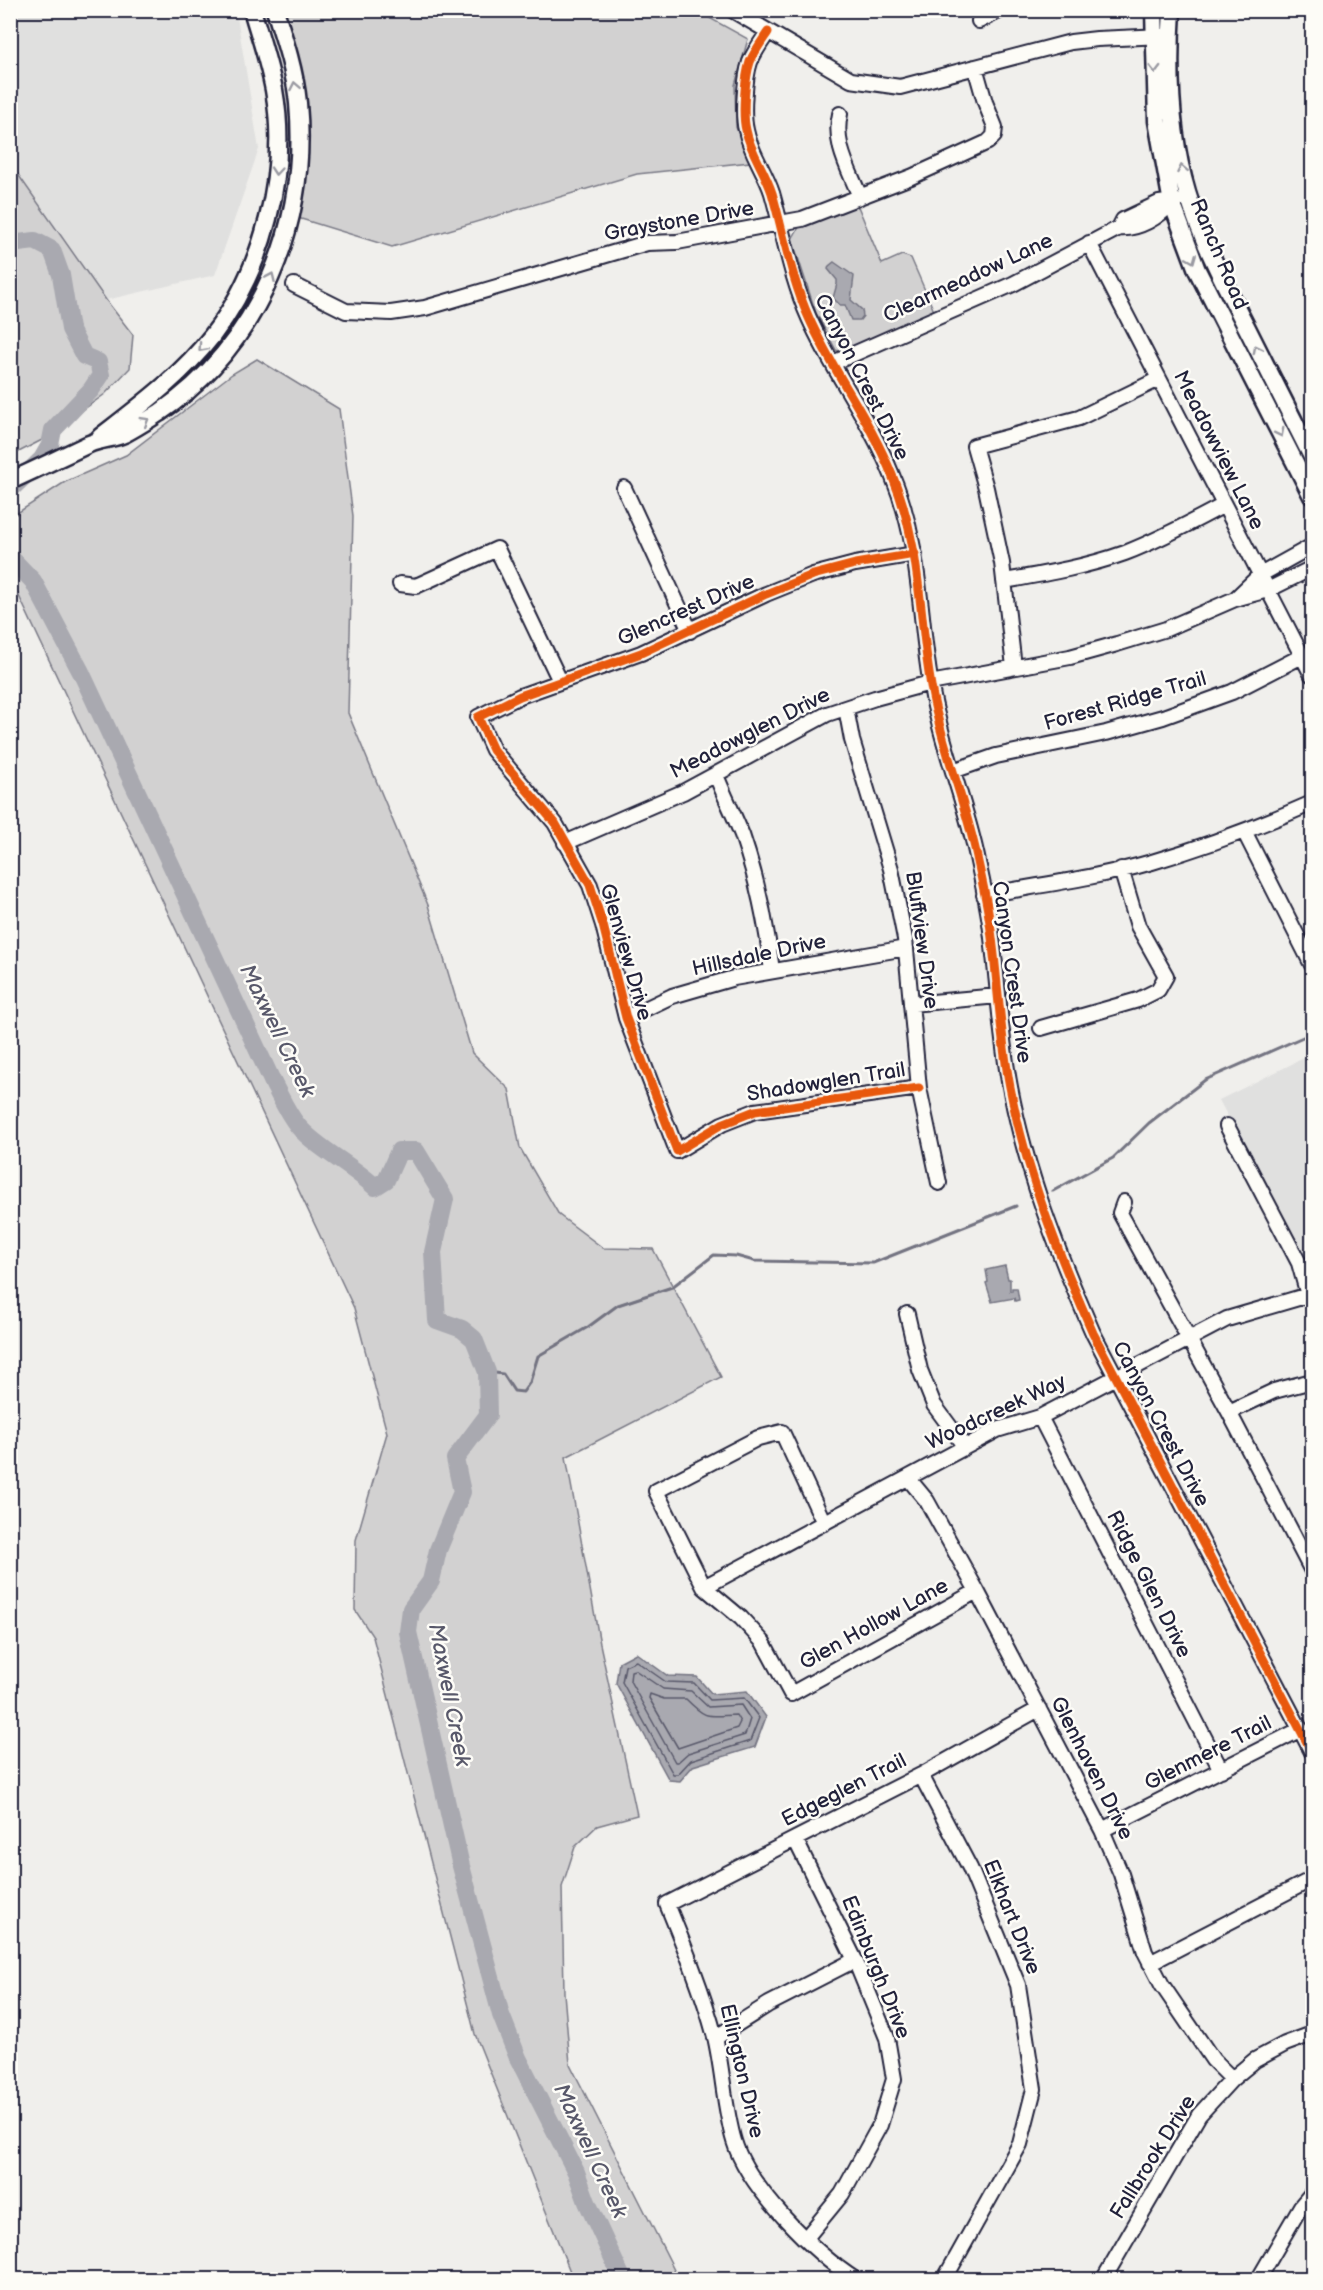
<svg xmlns="http://www.w3.org/2000/svg" width="1323" height="2290" font-family="'Balsamiq Sans',sans-serif">
	<rect width="100%" height="100%" fill="#f0efec"/>
	<filter id="ink" filterUnits="userSpaceOnUse"><feTurbulence type="fractalNoise" baseFrequency=".0167" numOctaves="2"/><feDisplacementMap in="SourceGraphic" scale="12" xChannelSelector="R" yChannelSelector="G"/><feConvolveMatrix kernelMatrix="1 2 1 2 8 2 1 2 1" color-interpolation-filters="sRGB"/></filter>
	<g filter="url(#ink)">
		<path fill="#e0e0df" d="M10,11H236L259,149L215,275L106,300L11,163Z
			M1312,1054V1282L1306,1264L1219,1100Z"/>
		<path fill="#d2d1d1" stroke="#7a7a86" stroke-width="1.5" d="M280,11H697L748,39L735,85L736,127L750,162L637,174L392,247L298,218L305,191L303,88Z
			M10,163L106,300L133,335L130,368L105,394L40,441L11,456Z
			M857,204L882,264L902,255L911,258L934,311L842,352L836,350L816,313L792,239L799,227Z
			M257,359L339,409L353,516L348,713L428,905L472,1053L509,1089L520,1148L559,1215L603,1248L653,1249L721,1377L566,1457L600,1644L637,1815L597,1826L575,1847L562,1887L564,1993L570,2064L679,2279H573L475,2034L373,1637L355,1610L356,1540L387,1433L354,1308L11,579V517L65,482L126,455L232,374Z"/>
		<path fill="#a9a9b0" stroke="#737381" stroke-width="1.5" d="M834,262L854,276L851,300L862,310L863,316L860,320H851L845,305H840L833,298L837,284V280L828,269L829,266Z
			M1005,1266L1008,1279H1010V1291H1012V1288H1017L1019,1300L1015,1301L1014,1298L992,1302L986,1283L988,1282L986,1270Z
			M636,1653L668,1676L697,1677L712,1694L747,1691L766,1717L755,1747L693,1766L680,1781L669,1780L616,1683L619,1662Z"/>
		<g fill="none" stroke-linecap="round" stroke-linejoin="round">
			<path stroke="#58586a" stroke-width="1.5" d="M636,1661L666,1682L694,1683L710,1700L744,1698L759,1718L750,1741L691,1760L678,1774H673L622,1682L625,1666Z
				M635,1670L663,1689L691,1691L708,1707L741,1705L750,1719L745,1735L688,1753L678,1762H675L630,1681L631,1671Z
				M650,1694L664,1699H686C707,1720 707,1716 736,1715L740,1722L737,1728L678,1748L649,1698Z"/>
			<path stroke="#737381" stroke-width="3" d="M1053,1191L1113,1158L1149,1123L1205,1080L1312,1033
				M487,1372L503,1374L514,1391L523,1392L530,1382L538,1356L588,1327L618,1305L672,1287L714,1255L736,1256L754,1261L873,1263L1016,1206"/>
			<path stroke="#a9a9b0" stroke-width="18" d="M10,244L35,241L52,250L61,275L70,329L84,356L98,362L101,375L91,390L53,430L50,445L42,459L10,490
				M10,557L33,581L81,672L274,1085C281,1098 288,1114 298,1126C315,1147 353,1166 375,1187L386,1180L399,1151H416L445,1199L433,1252L437,1320L462,1329L474,1339L487,1372L488,1415L455,1459L462,1492L438,1550L431,1581L411,1609L408,1632L461,1866L501,2015L518,2058L576,2172L587,2202L623,2280"/>
			<defs>
				<path id="minor" d="M732,10L851,80L900,87L1071,42L1097,39L1163,36
					M979,21L1001,10
					M768,32C762,41 754,52 750,62C745,77 742,114 746,130C750,152 765,171 772,193C784,235 791,278 809,318C833,372 870,420 892,475C923,549 918,621 933,697C944,753 967,806 978,862C983,885 988,907 991,930C998,982 1000,1035 1010,1087C1026,1172 1058,1253 1093,1333L1312,1752
					M840,114C833,144 849,169 860,197
					M1119,228L1123,220L1159,203L1177,201
					M1089,243L1312,675
					M294,285L346,311L391,313L425,308L647,243L677,242L802,219L911,177L988,142L994,136L995,127L985,102L975,67
					M833,363L1013,284L1119,228C1138,230 1159,217 1172,203
					M624,488L690,631
					M1312,546L1260,575L1235,599L1268,590L1312,568
					M915,554L855,564L813,575L766,594L641,653L520,696L478,717L493,750L555,823L590,885L603,925L626,1018L677,1151L722,1124L755,1111L919,1088
					M1004,581C1044,574 1086,567 1125,553C1159,540 1192,522 1224,505
					M400,584L416,586L497,549L560,681
					M1014,667L1002,563L986,488L974,446L1079,418L1159,379
					M846,708L852,740L891,869L905,939L919,1088L939,1183
					M953,771L996,756L1106,733L1163,717L1232,692L1302,656
					M716,775C724,795 734,815 742,835C757,879 767,925 772,971
					M1244,831L1312,965
					M565,843L683,792L827,714L875,698L930,683L1070,657L1117,644L1166,629L1235,599
					M984,895C1040,885 1097,878 1152,862C1207,846 1260,826 1312,803
					M911,1004L998,996
					M626,1018L672,996L734,978L906,948
					M1041,1028L1138,1000L1158,990L1166,976L1138,926L1121,869
					M1227,1126L1299,1263L1308,1295
					M1124,1202L1120,1213L1229,1412L1312,1571
					M907,1314L920,1370L934,1405L965,1447
					M1229,1412L1274,1391L1312,1381
					M1040,1417L1221,1770
					M908,1478L927,1501L977,1591L1102,1830L1121,1874L1145,1952L1162,1985L1213,2060L1232,2079
					M824,1523L782,1432L758,1438L656,1491L704,1587L741,1618L763,1642L791,1694L977,1591
					M704,1587L997,1430L1040,1417L1227,1319L1312,1294
					M921,1775L970,1868L1018,1985L1034,2089L1020,2144L944,2280
					M1102,1830L1301,1729
					M795,1839L855,1960L887,2038L894,2079L880,2125L842,2194L806,2238
					M1150,1963L1312,1879
					M715,2038L769,2004L855,1960
					M856,2280C815,2254 748,2188 734,2141C724,2107 723,2071 715,2037C703,1992 685,1948 667,1904L921,1775L1039,1709
					M1103,2280L1199,2115L1232,2079L1255,2060L1285,2044L1312,2034
					M1258,2280L1301,2206L1312,2193"/>
				<path id="major" d="M1154,10L1157,121L1172,203L1197,270L1312,496
					M1172,10C1168,70 1170,135 1187,192C1201,239 1224,283 1246,326C1268,370 1290,413 1312,457
					M100,437C140,406 180,377 212,336C263,270 289,173 274,90C269,63 260,36 252,10
					M10,481C37,469 63,456 89,444C100,439 113,439 124,434C136,428 148,420 159,413C260,344 309,223 298,103C295,72 285,41 275,10"/>
			</defs>
			<use href="#minor" stroke="#22223b" stroke-width="18"/>
			<use href="#major" stroke="#22223b" stroke-width="21"/>
			<use href="#minor" stroke="#fdfcf7" stroke-width="14"/>
			<use href="#major" stroke="#fdfcf7" stroke-width="16"/>
			<defs>
				<path id="cycleway" d="M768,32C762,41 754,52 750,62C745,77 742,114 746,130C750,152 765,171 772,193C784,235 791,278 809,318C833,372 870,420 892,475C923,549 918,621 933,697C944,753 967,806 978,862C983,885 988,907 991,930C998,982 1000,1035 1010,1087C1026,1172 1058,1253 1093,1333L1312,1752
					M915,554L855,564L813,575L766,594L641,653L520,696L478,717L493,750L555,823L590,885L603,925L626,1018L677,1151L722,1124L755,1111L919,1088"/>
			</defs>
			<use href="#cycleway" stroke="#fdfcf7" stroke-width="13"/>
			<use href="#cycleway" stroke="#e8590c" stroke-width="9"/>
		</g>
		<defs><path id="oneway-chevron" d="M-2-3.5L2.5 0L-2 3.5" fill="none" stroke-width="1.6" stroke-linecap="round" stroke-linejoin="round" transform="scale(1.5)"/></defs>
		<g stroke="#9a9aa2">
			<use href="#oneway-chevron" transform="translate(1155 69) rotate(89)"/>
			<use href="#oneway-chevron" transform="translate(295 86) rotate(-101)"/>
			<use href="#oneway-chevron" transform="translate(1182 169) rotate(-101)"/>
			<use href="#oneway-chevron" transform="translate(276 171) rotate(95)"/>
			<use href="#oneway-chevron" transform="translate(1192 259) rotate(68)"/>
			<use href="#oneway-chevron" transform="translate(271 277) rotate(-66)"/>
			<use href="#oneway-chevron" transform="translate(202 348) rotate(132)"/>
			<use href="#oneway-chevron" transform="translate(1257 349) rotate(-117)"/>
			<use href="#oneway-chevron" transform="translate(145 421) rotate(-31)"/>
			<use href="#oneway-chevron" transform="translate(1280 433) rotate(63)"/>
		</g>
	</g>
	<g text-anchor="middle" dominant-baseline="central" stroke-width="5" stroke-linejoin="round" paint-order="stroke">
		<g font-size="21" fill="#22223b" stroke="#fdfcf7">
			<text transform="translate(679 221) rotate(-10)">Graystone Drive</text>
			<text transform="translate(1219 254) rotate(67)">Ranch Road</text>
			<text transform="translate(968 278) rotate(-25)">Clearmeadow Lane</text>
			<text transform="translate(862 377) rotate(63)">Canyon Crest Drive</text>
			<text transform="translate(1219 450) rotate(63)">Meadowview Lane</text>
			<text transform="translate(686 610) rotate(-24)">Glencrest Drive</text>
			<text transform="translate(1125 701) rotate(-16)">Forest Ridge Trail</text>
			<text transform="translate(750 733) rotate(-27)">Meadowglen Drive</text>
			<text transform="translate(922 940) rotate(82)">Bluffview Drive</text>
			<text transform="translate(626 952) rotate(74)">Glenview Drive</text>
			<text transform="translate(759 955) rotate(-12)">Hillsdale Drive</text>
			<text transform="translate(1012 972) rotate(82)">Canyon Crest Drive</text>
			<text transform="translate(826 1082) rotate(-9)">Shadowglen Trail</text>
			<text transform="translate(996 1412) rotate(-25)">Woodcreek Way</text>
			<text transform="translate(1161 1424) rotate(62)">Canyon Crest Drive</text>
			<text transform="translate(1149 1584) rotate(63)">Ridge Glen Drive</text>
			<text transform="translate(874 1624) rotate(-29)">Glen Hollow Lane</text>
			<text transform="translate(1208 1753) rotate(-27)">Glenmere Trail</text>
			<text transform="translate(1092 1768) rotate(63)">Glenhaven Drive</text>
			<text transform="translate(844 1790) rotate(-27)">Edgeglen Trail</text>
			<text transform="translate(1012 1917) rotate(68)">Elkhart Drive</text>
			<text transform="translate(876 1967) rotate(68)">Edinburgh Drive</text>
			<text transform="translate(742 2071) rotate(77)">Ellington Drive</text>
			<text transform="translate(1153 2157) rotate(-58)">Fallbrook Drive</text>
		</g>
		<g font-size="22" font-style="italic" fill="#58586a" stroke="#fdfcf7">
			<text transform="translate(277 1031) rotate(64)">Maxwell Creek</text>
			<text transform="translate(449 1695) rotate(79)">Maxwell Creek</text>
			<text transform="translate(590 2151) rotate(65)">Maxwell Creek</text>
		</g>
	</g>
	<rect width="1323" height="2290" fill="none" stroke="#fdfcf7" stroke-width="36"/>
	<rect x="18" y="18" width="1287" height="2254" fill="none" stroke="#22223b" stroke-width="2" filter="url(#ink)"/>
</svg>
